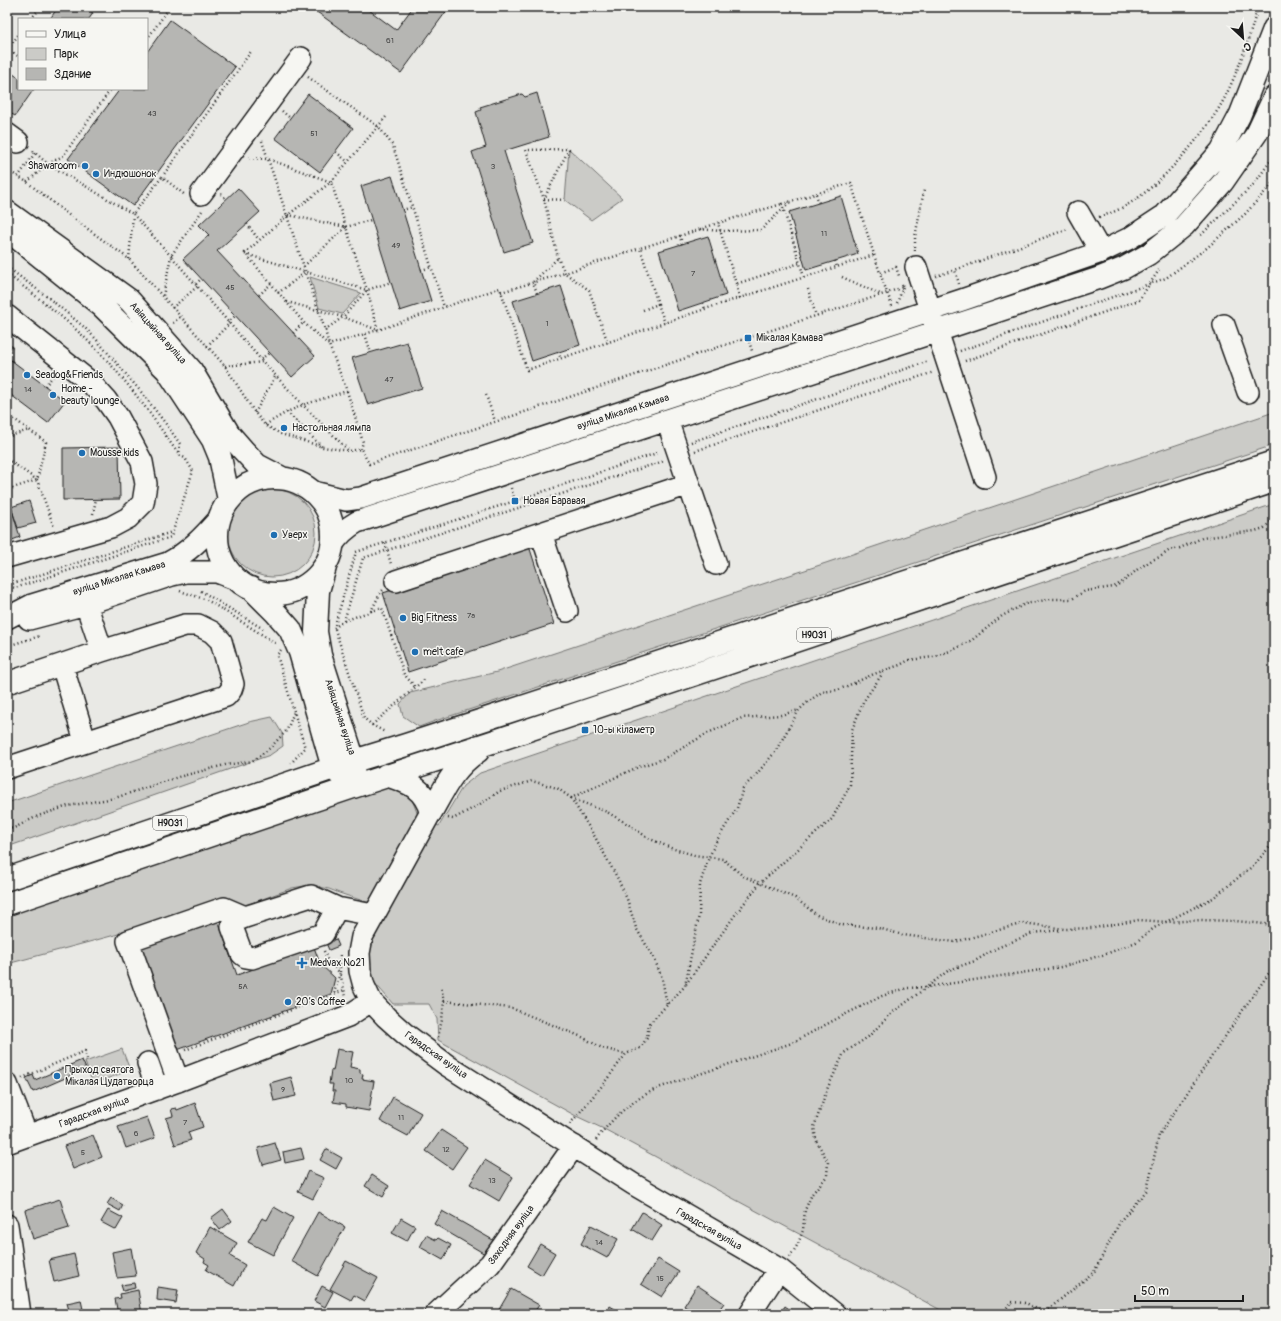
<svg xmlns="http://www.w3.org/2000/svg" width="1281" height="1321" font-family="Pangolin,sans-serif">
	<rect width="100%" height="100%" fill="#e9e9e5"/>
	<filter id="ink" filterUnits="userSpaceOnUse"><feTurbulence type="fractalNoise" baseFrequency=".025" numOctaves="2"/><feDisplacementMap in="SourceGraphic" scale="8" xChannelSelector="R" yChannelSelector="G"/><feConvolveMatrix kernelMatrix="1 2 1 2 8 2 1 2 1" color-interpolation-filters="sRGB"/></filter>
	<g filter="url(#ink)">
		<path fill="#cbcbc7" stroke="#747472" d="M569,149L622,198L591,220L565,200Z
			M310,277L361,293L342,314L319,308Z
			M1274,412V445L435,721L419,727L403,716L400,704L410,693L497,672L808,569Z
			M228 533a44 44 0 1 1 88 0a44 44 0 1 1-88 0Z
			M1274,504V1314H948L604,1129L576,1116L438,1040L437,1019L429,1004H393L374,982L368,963L369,946L385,908L339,893L329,889L310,885L292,888L241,907L225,900L115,935L7,964V916L385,783L410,794L419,818L439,826L463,786L480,773Z
			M272,717L282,733L283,746L270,755L7,847V803L249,722Z
			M122,1049L130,1070L93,1084L85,1062Z"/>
		<path fill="#b6b6b3" stroke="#1c1c1c" d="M58,7H84L93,13L89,19H50Z
			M310,7H365L396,30L413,7H446L448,9L401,73Z
			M170,20L235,67L133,206L68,159L120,89H147V52Z
			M7,70L19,78V89H34L15,116L7,111Z
			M537,93L549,137L504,151L533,243L504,252L472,152L486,147L476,112L481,110L480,107L522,94L525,97Z
			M308,94L353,128L320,172L275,138Z
			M392,176L431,301L400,311L361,186Z
			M238,188L260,212L217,251L315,356L292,377L183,259L209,235L199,225Z
			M841,196L858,254L806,270L789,212Z
			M708,236L726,295L678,311L659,251Z
			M561,286L580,345L532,361L513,301Z
			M407,342L422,388L368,405L352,358Z
			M7,357L65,401L48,423L7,392Z
			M119,447L120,499L63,500V448Z
			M29,501L36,523L18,528L11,507Z
			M11,507L20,537L7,542V508Z
			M529,546L554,624L408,672L383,593Z
			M217,918L237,975L314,947L320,964L335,978L331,994L177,1050L139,946Z
			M336,939L339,946L329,950L326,943Z
			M337,1049L353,1052L350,1067L360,1069V1073L363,1074L362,1079L374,1081L369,1111L346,1107V1104L333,1102L335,1091H332L333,1084H329L331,1070L333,1071Z
			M82,1060L86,1069L33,1092L26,1078L33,1075L35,1080Z
			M291,1077L296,1096L274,1101L270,1083Z
			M393,1097L421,1113L408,1136L380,1121Z
			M195,1103L203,1127L188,1132L191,1140L175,1145L166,1118L173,1116L171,1109L176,1108L177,1110Z
			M147,1117L155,1138L126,1148L118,1127Z
			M441,1130L467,1147L452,1169L426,1151Z
			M93,1135L102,1157L73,1169L64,1146Z
			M275,1143L281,1160L263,1165L258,1148Z
			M301,1148L304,1159L285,1163L283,1152Z
			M326,1149L342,1158L336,1169L320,1160Z
			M485,1160L513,1177L499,1201L470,1184Z
			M308,1171L324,1178L313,1199L298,1192Z
			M372,1175L389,1186L383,1197L365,1186Z
			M111,1198L123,1205L120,1211L107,1204Z
			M60,1199L69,1228L33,1239L25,1210Z
			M274,1207L293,1218L273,1255L248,1242L262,1218L267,1220Z
			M223,1209L232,1221L220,1230L211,1218Z
			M108,1210L123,1218L116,1230L101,1222Z
			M442,1211L493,1240L485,1254L434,1224Z
			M318,1212L345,1227L318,1276L291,1261Z
			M642,1212L662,1225L652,1241L632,1229Z
			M401,1218L415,1226L407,1241L392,1233Z
			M591,1225L618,1239L607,1258L581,1244Z
			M210,1227L237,1243L230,1256L245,1265L234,1286L206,1270L209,1265L204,1262L205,1259L196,1253Z
			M426,1235L436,1240L438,1238L451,1245L443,1260L420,1247Z
			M540,1244L555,1253L542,1275L527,1266Z
			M131,1248L136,1276L117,1278L112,1252Z
			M74,1254L79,1276L54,1282L49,1260Z
			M658,1259L679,1272L662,1297L641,1284Z
			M346,1261L378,1278L365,1301L354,1295L351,1300L330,1289Z
			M134,1283L135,1288L123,1291L121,1285Z
			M697,1285L724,1303L716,1314H696L684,1306Z
			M322,1286L333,1292L325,1307L314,1301Z
			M158,1287L178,1290L176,1303L157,1300Z
			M511,1289L539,1305L533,1314L497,1313Z
			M138,1290L142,1314H118L115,1299L121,1298L120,1294Z
			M81,1300L84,1314H70L67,1303Z
			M610,1306L623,1314H606Z
			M785,1306L796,1314H780Z"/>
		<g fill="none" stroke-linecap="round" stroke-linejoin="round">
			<defs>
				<path id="minor" d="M7,134L18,142
					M201,194L301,58
					M1078,212L1101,252
					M916,267L985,477
					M7,316L90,382L106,400L118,417L142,462L146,484L143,503L128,518L111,527L7,557
					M1224,325L1248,392
					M667,420L716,564
					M313,492L346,500L361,498L962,300L1101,252L1130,238L1165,215L1221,151L1240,115L1274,28
					M541,533L567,611
					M332,545C339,535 346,528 357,522L968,321L1099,278L1124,268L1149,254L1184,226L1223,182L1257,133L1274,97
					M396,581L689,484
					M86,604L102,651
					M7,618L32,605L168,563C189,552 204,536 219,519
					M29,619L86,604L172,575L186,572H217L235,579
					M62,665L85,741
					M7,683L102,651L185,625H198L212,632L221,641L233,684L231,690L226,696L7,768
					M431,812L362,937L359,953L360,971L364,986L371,1001L386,1017L405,1034L448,1066L633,1184L779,1269L835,1314
					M337,908L323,934L252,958L246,957L242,954L232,927L235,921L245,917L311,896L337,908L373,915
					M148,1063L157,1089
					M178,1081L128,941L224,908L245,917
					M7,1084L27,1136
					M7,1143L178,1081L348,1016L371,1001
					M7,1225L20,1314
					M436,1314L490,1264L574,1146
					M750,1314L779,1269"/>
				<path id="major" d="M7,212L129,300L191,370L229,434L243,450L257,465L282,478
					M10,232L102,306L167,370L213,440L220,457L229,500
					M217 536a58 58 0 1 1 116 0a58 58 0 1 1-116 0Z
					M325,567L318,591L316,632L320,655L354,761L353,775
					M251,588L276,613L290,629L300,652L333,768L344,778
					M386,775C409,782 424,788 431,812
					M431,812C445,787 454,767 478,751
					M7,879L354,761L406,745L1274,462
					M7,904L353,787L489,743L1274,481"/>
			</defs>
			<use href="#minor" stroke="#1c1c1c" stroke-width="24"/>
			<use href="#major" stroke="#1c1c1c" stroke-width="25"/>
			<path stroke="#1c1c1c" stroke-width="2.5" stroke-dasharray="1 3" stroke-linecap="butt" d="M529,7L531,10
				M538,7H539
				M31,19L41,7
				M147,39L170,7
				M7,48L19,57
				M8,49L19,34
				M308,77L379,127L393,146L444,307
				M282,111L290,118
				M386,117L331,182L288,215L245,253L305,324L329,345L378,330L500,288L527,370L705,309L874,255
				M262,141L325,330L329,345L347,391L303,405L287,412L265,425
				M33,151L48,164L133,214L162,177L185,195
				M336,152L348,162
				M249,158L268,159L331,182L367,290L378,330
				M7,170L27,182L70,216L129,259L225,366L255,413L265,425L281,434L323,447L349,451L361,449L369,464L725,345L887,293L903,287L902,284
				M18,177L35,153
				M162,177L252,50
				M27,182L48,164L63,156L111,89
				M221,194L226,199
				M816,194L819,203
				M565,200L544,199L569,149L526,150L544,199L558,258L565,273L640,248
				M402,210L413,207
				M202,211L171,256L263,362L303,405L349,451
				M133,214L171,256L163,296
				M288,215L346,227L304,266
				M1099,217C1109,214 1119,210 1127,205C1160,186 1205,134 1223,101C1238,72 1249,39 1258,7
				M247,224L259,240
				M346,227L371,220
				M700,229L720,231L761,230L790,202
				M1201,235L1254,184L1274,156
				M682,244L680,236L718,223
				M915,251V237L924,190
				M245,254L367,290
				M129,259L133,215
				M835,261L837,267
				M7,267L50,299L84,327L96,339L142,393L169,428L180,444L179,455
				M421,270L432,267
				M7,274C37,297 68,320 94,347C127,380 153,417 179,455L185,458L193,471L171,537L15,588L7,586
				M936,276L955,270
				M804,277L782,204L851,183L880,273
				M842,277L880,294
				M196,284L201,279
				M736,284L718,223L782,204
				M959,284L955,270L1068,229
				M808,289L816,316
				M501,292L565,273L589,290L608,343
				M278,293L306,272
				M537,293L533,282L558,258
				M259,295L271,284
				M740,298L736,284L800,263
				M287,302L343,317L378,330
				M703,303L705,309
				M897,303L903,287
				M658,304L640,248L680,236
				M892,306L880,273L896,267L899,276
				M172,308L198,286
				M643,310L658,304L665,323
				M173,323L180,317
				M228,323L235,316
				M325,330L343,317L367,290L391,282
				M293,333L304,322
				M365,334L371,353
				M748,338L752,351
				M207,346L229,324
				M960,351L1166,278L1208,247L1245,214L1274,182
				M558,352L561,359
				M7,353L14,344
				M261,359L269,353
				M965,361L1139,300L1159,270
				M225,366L263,362
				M45,386L54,375
				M347,391L363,442L361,449
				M486,395L495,421
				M287,412L322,447
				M255,413L276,375
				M7,414L46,442L37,480L7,490
				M7,437L29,430
				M691,442L929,361
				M695,451L934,372
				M7,459L37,480L54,527
				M511,488L515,501
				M93,514L96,499
				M385,543L391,564
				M7,589L12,584L172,532
				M180,591L207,600L277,644
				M201,591L265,630
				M371,611L382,608L404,674L415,687
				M344,621L371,611L381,592L383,590
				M335,625L356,552L515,501L660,452
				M334,628L344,621L363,558L664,461
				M335,629L364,718L372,725L385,732
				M7,646L40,636
				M281,650L277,655L305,748L291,763
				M372,725L426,678
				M571,798L607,812L631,826L648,838L671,848L694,855L723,859L743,876L795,898L817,915L842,925L878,928L903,935L955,942L1024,923L1064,929L1094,928L1139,920L1167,922L1201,920L1236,921L1274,925
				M571,798L595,837L618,879L627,899L636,928L654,958L662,978L667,1005
				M448,818L453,819L477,806L500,791L532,781L557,788L571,798L638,767L663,759L708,733L742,718L781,715L799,710
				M7,829L14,828L38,816L68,806L115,798L178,777L225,765L253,761L270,748L287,730L294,712
				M324,951L327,959L340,973L334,993
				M340,955V973L346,997
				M686,984L735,915L760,883L832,819L850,785L852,730L863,702L885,670
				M444,1001L511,1008L582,1037L602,1048L626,1054
				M438,1037L442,1020L444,1001L441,987
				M185,1050L344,990
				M22,1078L85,1051L87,1059
				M570,1124L601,1087L626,1054L640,1048L647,1038L649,1024L685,986L699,915L700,884L709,857L717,840L737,808L743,788L755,776L775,752L799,710L809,701L822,692L838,690L874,674L900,665L909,660L933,657L953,650L972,640L1002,616L1025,604L1051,599H1072L1085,591L1114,587L1124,581L1138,569L1152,560L1160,557L1170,550L1180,548L1202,538L1255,531L1264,528L1274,519
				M596,1140C614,1116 631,1101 658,1088L792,1043L840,1017L882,996L907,988L927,987L949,970L975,961L997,948L1033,933L1061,930
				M790,1257L798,1244L803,1230L805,1210L812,1194L827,1176L828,1162L816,1140L814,1127L828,1087L844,1053L868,1037L892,1013L927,987L1061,967L1106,954L1136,942L1154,928L1213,898L1254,865L1274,842
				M1002,1314L1011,1302L1026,1303L1044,1313L1094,1272L1121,1220L1147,1190L1159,1135L1245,1007L1274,966"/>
			<use href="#minor" stroke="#f6f6f2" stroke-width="21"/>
			<use href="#major" stroke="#f6f6f2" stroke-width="22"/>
		</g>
	</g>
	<g fill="#1f6fb2" stroke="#f6f6f2" stroke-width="1.5">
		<circle cx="85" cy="166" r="4"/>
		<circle cx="96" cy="174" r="4"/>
		<rect x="744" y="334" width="8" height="8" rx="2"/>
		<circle cx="27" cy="375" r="4"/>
		<circle cx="53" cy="395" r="4"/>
		<circle cx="284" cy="428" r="4"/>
		<circle cx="82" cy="453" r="4"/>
		<rect x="511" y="497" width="8" height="8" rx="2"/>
		<circle cx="274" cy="535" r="4"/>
		<circle cx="403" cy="618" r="4"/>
		<circle cx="415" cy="652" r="4"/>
		<rect x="581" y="726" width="8" height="8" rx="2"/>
		<path d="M300 957h4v4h4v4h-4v4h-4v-4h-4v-4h4z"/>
		<circle cx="288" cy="1002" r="4"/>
		<circle cx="57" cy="1076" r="4"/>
	</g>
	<g text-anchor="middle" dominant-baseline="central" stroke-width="3" stroke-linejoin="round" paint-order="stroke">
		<g font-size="8" fill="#424242">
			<text x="390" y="40">61</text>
			<text x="152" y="113">43</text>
			<text x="314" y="133">51</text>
			<text x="493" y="166">3</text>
			<text x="824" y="233">11</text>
			<text x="396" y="245">49</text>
			<text x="693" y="273">7</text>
			<text x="230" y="287">45</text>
			<text x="547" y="323">1</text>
			<text x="389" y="379">47</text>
			<text x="28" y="389">14</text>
			<text x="471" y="615">7а</text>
			<text x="243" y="986">5А</text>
			<text x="349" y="1080">10</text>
			<text x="283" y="1089">9</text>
			<text x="401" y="1117">11</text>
			<text x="185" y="1122">7</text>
			<text x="136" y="1133">6</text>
			<text x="446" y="1149">12</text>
			<text x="83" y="1152">5</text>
			<text x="492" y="1180">13</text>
			<text x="599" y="1242">14</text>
			<text x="660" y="1278">15</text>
		</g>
		<g fill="#f6f6f2" stroke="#5d5d5c" stroke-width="1">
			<rect x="797" y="628" width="34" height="14" rx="3"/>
			<rect x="153" y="816" width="34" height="14" rx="3"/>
		</g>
		<g font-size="9" font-weight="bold" fill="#1c1c1c">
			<text x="814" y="635">Н9031</text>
			<text x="170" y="823">Н9031</text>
		</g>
		<g font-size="10" fill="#1c1c1c" stroke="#f6f6f2" text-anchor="start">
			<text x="77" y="166" text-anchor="end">Shawaroom</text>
			<text x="104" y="174">Индюшонок</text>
			<text x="756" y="338">Мікалая Камава</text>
			<text x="35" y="375">Seadog&amp;Friends</text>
			<text x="61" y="389">Home -<tspan x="61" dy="12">beauty lounge</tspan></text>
			<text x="292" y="428">Настольная лямпа</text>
			<text x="90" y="453">Mousse kids</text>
			<text x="523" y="501">Новая Баравая</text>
			<text x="282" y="535">Уверх</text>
			<text x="411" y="618">Big Fitness</text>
			<text x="423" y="652">melt cafe</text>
			<text x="593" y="730">10-ы кіламетр</text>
			<text x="310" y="963">Medvax №21</text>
			<text x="296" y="1002">20’s Coffee</text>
			<text x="65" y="1070">Прыход святога<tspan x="65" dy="12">Мікалая Цудатворца</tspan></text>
		</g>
		<g font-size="10" fill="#1c1c1c" stroke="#f6f6f2">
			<text transform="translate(158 333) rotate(48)">Авіяцыйная вуліца</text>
			<text transform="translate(623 412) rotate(-18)">вуліца Мікалая Камава</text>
			<text transform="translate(119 578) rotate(-17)">вуліца Мікалая Камава</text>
			<text transform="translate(340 717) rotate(72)">Авіяцыйная вуліца</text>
			<text transform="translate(436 1055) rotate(35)">Гарадская вуліца</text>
			<text transform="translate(94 1112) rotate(-20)">Гарадская вуліца</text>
			<text transform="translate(709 1229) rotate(30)">Гарадская вуліца</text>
			<text transform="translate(511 1235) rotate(-54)">Заходняя вуліца</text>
		</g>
	</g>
	<rect width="1281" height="1321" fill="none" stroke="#f6f6f2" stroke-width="24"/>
	<rect x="12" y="12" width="1257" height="1297" fill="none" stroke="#1c1c1c" stroke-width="1.5" filter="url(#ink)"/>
	<rect x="18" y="18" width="130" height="72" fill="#f6f6f2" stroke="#9f9f9c"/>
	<rect x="26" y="31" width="20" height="6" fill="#f6f6f2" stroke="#9f9f9c"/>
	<text x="54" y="38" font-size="12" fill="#1c1c1c">Улица</text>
	<rect x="26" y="48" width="20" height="12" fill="#cbcbc7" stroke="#9f9f9c"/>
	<text x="54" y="58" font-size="12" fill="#1c1c1c">Парк</text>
	<rect x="26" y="68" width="20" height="12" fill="#b6b6b3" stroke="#9f9f9c"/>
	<text x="54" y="78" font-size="12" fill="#1c1c1c">Здание</text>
	<g transform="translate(1243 38) rotate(154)" stroke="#f6f6f2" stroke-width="3" paint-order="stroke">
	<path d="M0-3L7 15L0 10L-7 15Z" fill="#1c1c1c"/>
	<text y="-6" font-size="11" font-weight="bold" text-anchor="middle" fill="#1c1c1c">С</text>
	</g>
	<path d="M1135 1295v6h108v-6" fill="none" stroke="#1c1c1c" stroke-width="2"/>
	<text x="1141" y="1295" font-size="12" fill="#1c1c1c" stroke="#f6f6f2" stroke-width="3" paint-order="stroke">50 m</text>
</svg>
